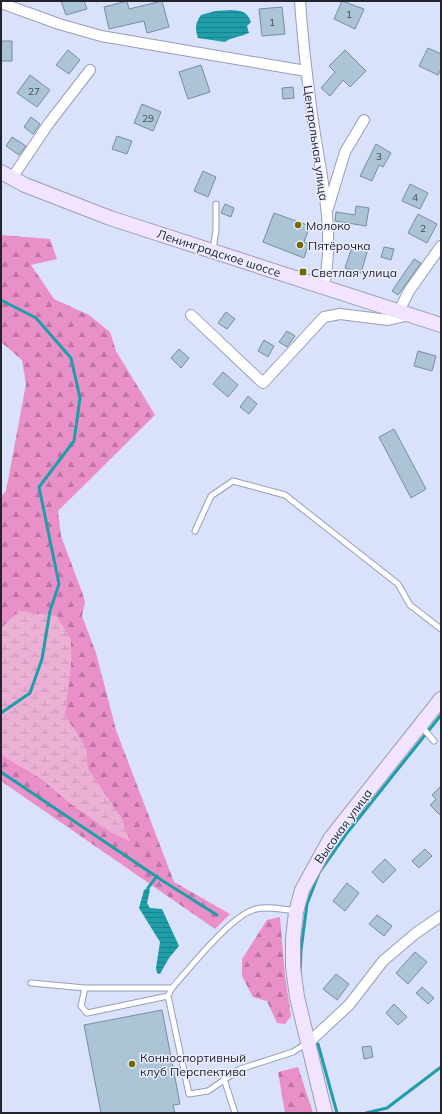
<svg xmlns="http://www.w3.org/2000/svg" width="442" height="1114" font-family="Mulish,sans-serif">
	<defs>
		<pattern id="forest-firs" width="22" height="20" patternUnits="userSpaceOnUse"><rect width="22" height="20" fill="#ea90c9"/><path d="M5 1l3.5 6h-7zM16 11l3.5 6h-7z" fill="#bd75a4"/></pattern>
		<pattern id="wetland-marsh" width="20" height="14" patternUnits="userSpaceOnUse"><rect width="20" height="14" fill="#edb0d5"/><path d="M1 5h8M5 5V1M11 12h8M15 12V8" fill="none" stroke="#cb97b7"/></pattern>
		<pattern id="water-rules" width="6" height="5" patternUnits="userSpaceOnUse"><rect width="6" height="5" fill="#1f9eaa"/><path d="M0 2.5h6" fill="none" stroke="#1b818b"/></pattern>
	</defs>
	<rect width="100%" height="100%" fill="#dae1fb"/>
	<path fill="url(#forest-firs)" d="M1,235L50,239L57,259L31,265L54,299L89,315L110,332L116,351L155,415L58,511L61,536L82,592L85,602L82,616L96,653L116,730L174,882L230,914L215,929L1,781V497L6,491L26,384L22,360L1,342Z
		M280,917L285,976L291,1016L285,1024L277,1023L267,1001L253,997L242,976V959L267,920Z
		M298,1067L313,1113H285L278,1072Z"/>
	<path fill="url(#wetland-marsh)" d="M19,611L57,616L71,640V665L65,715L86,747L88,769L121,817L130,841L108,831L68,802L43,780L1,755V628Z"/>
	<path fill="url(#water-rules)" d="M231,10C242,11 247,11 251,22L247,26L249,33C240,37 232,37 225,42L198,38C195,29 195,23 201,15L215,11Z
		M148,888L150,890L147,903L150,908L162,909L179,946L169,958L160,974L157,973L156,968L160,942L139,908L144,890Z"/>
	<g fill="none" stroke-linecap="round" stroke-linejoin="round">
		<path stroke="#1f9eaa" stroke-width="3" d="M1,300L36,318L71,358L80,398L74,441L39,487L59,584L50,611L42,659L30,693L1,713
			M1,772L163,881L217,915
			M148,888L157,876
			M300,973L301,950L307,904L319,873L347,833L441,715
			M318,1044L337,1113
			M366,1113L387,1108L441,1067"/>
	</g>
	<path fill="#abc4d6" stroke="#778e9f" d="M61,1H84L87,9L66,15Z
		M127,1L129,9L162,1L169,27L147,33L144,21L109,29L104,7Z
		M342,1L364,9L355,29L334,19Z
		M282,7L285,34L262,36L259,9Z
		M1,41H12V61H1Z
		M428,48L441,54V69L438,75L419,66Z
		M68,50L80,60L69,74L56,65Z
		M345,50L366,71L350,87L343,80L330,96L321,88L335,72L329,66Z
		M201,65L210,92L188,99L179,72Z
		M30,75L50,90L37,107L17,93Z
		M293,87L294,98L283,99L282,88Z
		M142,104L161,112L153,131L134,123Z
		M31,117L40,124L33,134L24,127Z
		M117,136L132,141L127,154L112,149Z
		M12,137L26,146L19,155L6,146Z
		M376,144L391,153L383,167L379,165L372,181L360,176Z
		M203,171L216,177L208,197L194,191Z
		M410,184L428,193L420,209L402,201Z
		M225,204L234,208L231,217L221,213Z
		M356,206L369,208L366,226L335,221L336,212L355,215Z
		M274,213L310,226L304,242L309,244L304,258L263,242Z
		M418,214L437,224L427,243L408,233Z
		M353,244L368,249L361,273L345,268Z
		M384,247L394,249L391,260L381,257Z
		M414,259L421,263L398,295L392,291Z
		M226,312L235,319L227,329L218,323Z
		M287,331L295,336L287,347L279,342Z
		M264,340L274,346L268,357L258,351Z
		M179,349L189,358L181,368L171,358Z
		M418,351L436,356L432,371L414,366Z
		M223,372L238,385L228,397L213,384Z
		M248,396L257,404L249,414L240,407Z
		M394,429L426,489L411,498L379,437Z
		M441,786V816L430,805L436,799L432,795Z
		M425,849L432,856L419,868L412,861Z
		M385,859L396,870L383,883L372,872Z
		M347,883L359,893L345,911L333,901Z
		M377,915L392,926L384,936L369,924Z
		M415,952L427,962L408,984L396,973Z
		M336,974L349,984L337,1000L323,989Z
		M422,987L434,998L428,1004L416,993Z
		M394,1004L407,1017L398,1025L386,1013Z
		M162,1010L180,1104L173,1105L175,1113H101L84,1025Z
		M371,1046L373,1057L364,1059L362,1047Z"/>
	<g fill="none" stroke-linecap="round" stroke-linejoin="round">
		<defs>
			<path id="lane" d="M213,250L216,230V204
				M195,531L211,496L233,481L285,495L398,584L410,605L441,629
				M421,726L434,741
				M31,983L85,988H172
				M85,988L81,1006L87,1013L168,996L172,988C190,968 231,915 256,909C268,906 283,909 295,911
				M168,996L189,1094L208,1091L240,1069L293,1052L307,1043
				M224,1079L235,1113"/>
			<path id="street" d="M300,1C303,44 308,86 314,128C322,179 335,234 324,285
				M1,3L59,24L101,36L306,71
				M12,178L49,123L90,70
				M328,208L345,152L364,120
				M399,311L409,291L441,246
				M191,315L263,383L324,317L340,314L388,320L409,315
				M308,1043L349,1005L383,961L416,933L441,916"/>
			<path id="secondary" d="M1,172L25,185L110,218L441,325
				M325,1113L297,997L293,967V939L296,912L302,890L330,839L441,699"/>
		</defs>
		<use href="#lane" stroke="#989eb7" stroke-width="7"/>
		<use href="#street" stroke="#989eb7" stroke-width="12"/>
		<use href="#secondary" stroke="#989eb7" stroke-width="16"/>
		<use href="#lane" stroke="#fff" stroke-width="5"/>
		<use href="#street" stroke="#fff" stroke-width="10"/>
		<use href="#secondary" stroke="#f2e3fe" stroke-width="14"/>
	</g>
	<g fill="#726800" stroke="#eaeeff" stroke-width="1.5">
		<circle cx="298" cy="225" r="4"/>
		<circle cx="300" cy="245" r="4"/>
		<rect x="299" y="268" width="8" height="8" rx="2"/>
		<circle cx="132" cy="1064" r="4"/>
	</g>
	<g text-anchor="middle" dominant-baseline="central" stroke-width="3" stroke-linejoin="round" paint-order="stroke">
		<g font-size="10" fill="#444c58">
			<text x="349" y="14">1</text>
			<text x="272" y="22">1</text>
			<text x="34" y="91">27</text>
			<text x="148" y="118">29</text>
			<text x="379" y="156">3</text>
			<text x="415" y="197">4</text>
			<text x="423" y="228">2</text>
		</g>
		<g font-size="12" fill="#22242e" stroke="#eaeeff">
			<text transform="translate(316 143) rotate(82)">Центральная улица</text>
			<text transform="translate(219 253) rotate(18)">Ленинградское шоссе</text>
			<text transform="translate(343 826) rotate(-54)">Высокая улица</text>
		</g>
		<g font-size="12" fill="#22242e" stroke="#eaeeff" text-anchor="start">
			<text x="306" y="225">Молоко</text>
			<text x="308" y="245">Пятёрочка</text>
			<text x="311" y="272">Светлая улица</text>
			<text x="140" y="1057">Конноспортивный<tspan x="140" dy="14">клуб Перспектива</tspan></text>
		</g>
	</g>
	<rect width="442" height="1114" fill="none" stroke="#22242e" stroke-width="4"/>
</svg>
